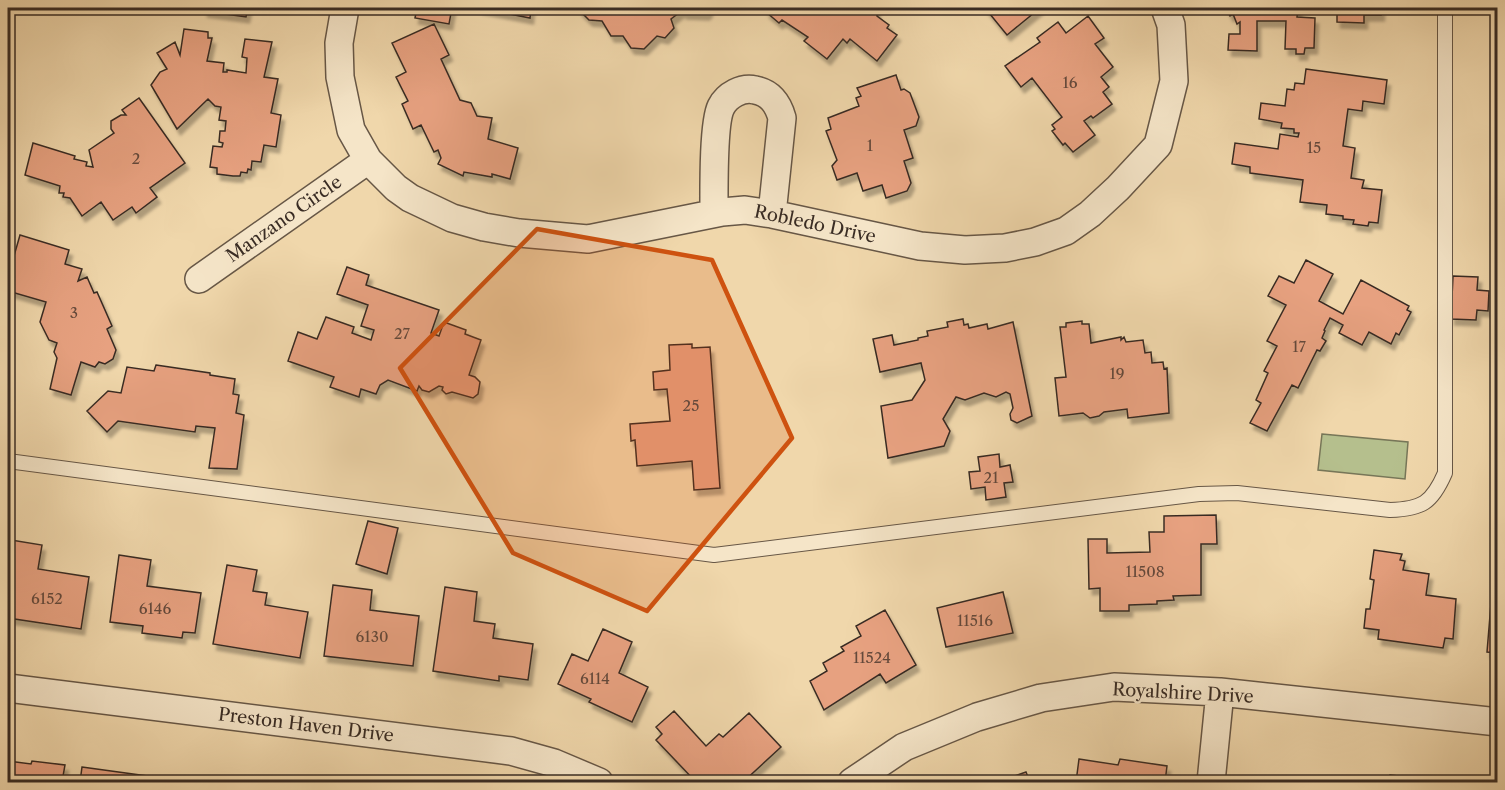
<svg xmlns="http://www.w3.org/2000/svg" width="1505" height="790" font-family="'Libre Caslon Text',serif">
	<defs>
		<filter id="shadow"><feDropShadow dx="3.5" dy="6" stdDeviation="1.5" flood-color="#0004"/></filter>
	</defs>
	<rect width="100%" height="100%" fill="#f0d7ab"/>
	<filter id="stains"><feTurbulence type="fractalNoise" baseFrequency=".00333" numOctaves="4"/><feColorMatrix values="0 0 0 0 .2 0 0 0 0 .09 0 0 0 0 .02 0 0 0 .5 -.17"/></filter>
	<radialGradient id="worn" r=".72"><stop offset=".6" stop-color="#630" stop-opacity="0"/><stop offset="1" stop-color="#630" stop-opacity=".3"/></radialGradient>
	<path fill="#b5bf8d" stroke="#777658" stroke-width="1.5" d="M1322,434L1408,442L1405,479L1318,470Z"/>
	<path fill="#e7a180" stroke="#392c24" stroke-width="1.5" filter="url(#shadow)" d="M204,8H248L246,17L204,11Z
		M417,8H452L449,24L415,18Z
		M478,8H531L530,18Z
		M579,8H709V11L706,14L683,13V10L671,19L674,28L665,38L657,36L644,49L631,48L623,36H611L602,21L589,20L579,10Z
		M764,8H876L877,16L889,25L887,28L897,35L877,61L850,39L847,43L843,39L827,59L804,41L808,37L782,20L779,23L766,12L768,10Z
		M985,8H1040L1007,35Z
		M1226,8H1298L1297,17L1315,18L1314,48H1305L1304,54H1296V49H1285L1286,21H1257V51L1228,50L1229,34H1240V22L1237,24L1233,14L1230,16Z
		M1337,8H1381V15H1364V23L1337,22Z
		M1088,16L1104,38L1095,44L1113,67L1101,77L1109,87L1103,92L1112,104L1093,118L1091,116L1084,121L1095,135L1073,152L1065,143L1063,145L1052,131L1055,129L1052,125L1062,117L1032,78L1021,87L1005,66L1040,42L1037,38L1058,22L1066,33Z
		M434,24L449,55L441,59L460,100L471,103L477,116L492,118L488,139L518,148L510,179L492,174V177L464,172L463,176L438,164L441,158L438,150L434,152L421,125L413,129L402,104L408,101L396,77L406,72L392,43Z
		M184,29L208,32V38H212L207,61L224,63L223,72H227V70L246,73L247,58L242,57L245,39L272,42L264,77L278,79L271,113L281,115L276,147L264,145L261,162L252,161L251,170L248,169L247,173L241,172L240,176H233L217,174V168L210,167L213,146L222,147L223,143L219,142L220,131H225L226,121L219,120L221,107L215,106L208,99L177,129L151,85L160,72L167,69L157,53L175,42L180,55Z
		M1492,57H1498V93H1492Z
		M1306,69L1387,80L1384,104L1363,101L1362,111L1348,109L1343,146L1355,148L1351,178L1364,180L1362,188L1382,190L1378,223L1369,222L1368,226L1353,224L1354,220L1343,219V216L1326,214L1327,205L1300,202L1303,180L1250,173V167L1232,164L1235,143L1278,149L1280,134L1298,137L1299,133H1294V129L1281,128L1282,123L1259,119L1261,103L1285,106L1287,89L1294,90L1295,83L1304,84Z
		M896,75L901,90L904,89L910,93L919,117L916,126L904,130L913,158L904,161L911,183L907,191L886,198L882,185L863,191L857,173L837,180L832,166L837,160L826,131L831,129L828,118L859,106L856,98L861,96L857,88Z
		M139,98L185,163L150,188L157,197L136,213L132,207L113,220L101,202L82,216L70,198L63,197L64,193H59L60,186L25,175L33,143L75,156L74,159L87,162L86,166L93,167L89,150L114,133L111,129V121L121,115H126L122,110Z
		M1493,171H1498V202H1493Z
		M20,235L69,250L65,264L82,269L78,281L87,277L94,293L97,292L112,326L107,329L116,350L113,359L105,364L99,362L95,367L81,362L71,395L50,389L57,358L54,352L57,343L49,340L40,322L46,302L8,291L14,271L10,270Z
		M1306,260L1333,274L1319,301L1343,314L1361,280L1409,306L1407,310L1411,312L1399,335L1396,333L1391,344L1369,332L1362,345L1339,333L1343,325L1330,318L1324,330L1325,331L1322,338L1326,341L1320,351L1317,350L1298,388L1292,385L1267,431L1250,423L1261,403L1256,400L1268,373L1264,371L1277,346L1267,341L1286,305L1268,296L1279,276L1294,283Z
		M347,267L369,275L366,285L439,310L431,333L439,336L444,322L466,330L465,334L481,340L469,375L475,377L480,382L478,394L473,398L452,392L446,394L442,390L443,387L439,386L429,392L422,390L419,386L417,391L388,380L380,385L376,394L361,389L359,397L330,387L334,377L288,361L298,332L317,339L326,317L354,327L352,333L371,340L374,330L361,326L368,305L337,294Z
		M1453,276L1478,277L1477,290L1489,291L1488,311L1477,310L1476,320L1451,319Z
		M963,319L964,325L968,324L969,328L987,324L988,329L1013,322L1032,416L1017,423L1011,420L1010,414L1013,408L1010,394L1006,392L996,397L984,393L965,400L956,397L943,419L950,431L944,446L888,458L881,406L912,400L925,380L921,363L880,372L873,339L892,335L894,345L918,340V338L928,336L927,331L948,327L947,322Z
		M1082,321V324H1089L1091,343L1121,337V340L1124,337L1126,342L1143,340L1145,353L1151,352L1152,363L1163,362L1164,369L1167,368L1169,413L1128,418L1127,409L1104,412L1099,416L1090,418L1083,413L1059,416L1055,378L1066,377L1060,327H1066V323Z
		M692,344V348L710,347L720,488L694,490L692,461L637,466L635,440L631,441L630,424L670,421L667,389L654,390L653,372L670,370L669,345Z
		M156,365L210,373V375L235,379L233,394L239,395L236,413L244,415L237,469L209,468L215,428L196,426L195,432L118,421L107,432L87,411L108,391L121,393L127,367L154,371Z
		M999,454L1000,467L1010,465L1013,482L1004,483L1006,497L986,500L985,487L971,489L969,472L980,471L978,457Z
		M1216,515L1217,544H1201V595L1173,596L1174,600L1157,601V604L1129,605V611H1100V588L1089,589L1088,539H1107V553L1150,552L1149,532H1164V516Z
		M368,521L398,528L387,574L356,564Z
		M11,540L42,545L38,569L89,577L81,629L8,618V562Z
		M1374,550L1402,554L1400,560L1405,561L1403,570L1429,574L1426,595L1456,599L1453,639L1445,638L1443,648L1378,639L1379,630L1364,628L1366,609H1370L1374,580L1370,579Z
		M119,555L151,560L147,586L201,593L195,633L183,632L182,638L142,633L143,626L110,622Z
		M1495,555H1498V653L1487,652Z
		M227,565L257,570L253,591L267,593L265,605L308,612L300,658L213,644Z
		M333,585L372,590L370,610L419,616L413,666L324,656Z
		M445,587L477,592L474,621L495,624L493,638L533,644L528,680L499,676V681L433,671Z
		M1003,592L1013,633L946,647L937,608Z
		M885,610L916,665L886,683L880,674L824,710L810,681L827,671L823,663L844,651L841,647L861,636L856,626Z
		M603,629L632,642L619,673L648,687L632,722L589,702L591,699L558,684L572,654L588,661Z
		M674,711L706,746L719,734L723,737L749,713L781,747L743,782H696L656,740L662,734L656,727Z
		M1079,759L1118,765L1120,759L1167,766L1165,782H1076Z
		M8,761L31,764L32,761L65,765L62,782H8Z
		M82,767L169,779V782H80Z
		M1026,772L1030,782H1004L1003,780Z
		M1390,775L1441,781L1449,782H1389Z
		M1259,777L1283,781L1297,782H1259Z"/>
	<g fill="none" stroke-linecap="round" stroke-linejoin="round">
		<defs>
			<path id="service" d="M8,461L714,555L1199,494L1237,493L1390,510C1422,509 1432,503 1445,473V8"/>
			<path id="minor" d="M345,8L339,43L340,77L351,130L368,160L396,188L410,198L452,218L484,227L519,233L588,239L722,212L745,210L772,214L920,246L965,250L1005,248L1035,242L1066,231L1090,214L1118,188L1158,145L1174,81L1171,25L1165,8
				M714,213C714,192 713,123 721,107C727,95 742,87 755,90C771,93 778,104 782,118L772,214
				M199,279L368,160
				M8,688L511,751L554,763L599,782
				M852,782L904,747L977,717L1041,698L1114,687L1220,692L1498,722
				M1211,782L1220,692"/>
		</defs>
		<use href="#service" stroke="#675746" stroke-width="16"/>
		<use href="#minor" stroke="#675746" stroke-width="30"/>
		<use href="#service" stroke="#f5e5c8" stroke-width="14"/>
		<use href="#minor" stroke="#f5e5c8" stroke-width="27"/>
	</g>
	<path fill="#ce5210" fill-opacity="0.2" stroke="#ce5210" stroke-width="4.5" stroke-linejoin="round" d="M537,229L712,260L792,438L647,611L513,553L400,368Z"/>
	<g text-anchor="middle" dominant-baseline="central" stroke-width="5" stroke-linejoin="round" paint-order="stroke">
		<g font-size="15" fill="#64493b">
			<text x="1070" y="82">16</text>
			<text x="870" y="145">1</text>
			<text x="1314" y="147">15</text>
			<text x="136" y="158">2</text>
			<text x="74" y="312">3</text>
			<text x="402" y="333">27</text>
			<text x="1299" y="346">17</text>
			<text x="1117" y="373">19</text>
			<text x="691" y="405">25</text>
			<text x="991" y="477">21</text>
			<text x="1145" y="571">11508</text>
			<text x="47" y="598">6152</text>
			<text x="155" y="608">6146</text>
			<text x="975" y="620">11516</text>
			<text x="372" y="636">6130</text>
			<text x="872" y="657">11524</text>
			<text x="595" y="678">6114</text>
		</g>
		<g font-size="18" fill="#392c24" stroke="#f5e5c8">
			<text transform="translate(284 219) rotate(-35)">Manzano Circle</text>
			<text transform="translate(815 224) rotate(12)">Robledo Drive</text>
			<text transform="translate(1183 693) rotate(3)">Royalshire Drive</text>
			<text transform="translate(306 725) rotate(7)">Preston Haven Drive</text>
		</g>
	</g>
	<rect width="1505" height="790" fill="none" stroke="#f0d7ab" stroke-width="30"/>
	<rect x="9" y="9" width="1487" height="772" fill="none" stroke="#392c24" stroke-width="3"/>
	<rect x="15" y="15" width="1475" height="760" fill="none" stroke="#392c24" stroke-width="1.5"/>
	<rect width="100%" height="100%" filter="url(#stains)"/>
	<rect width="100%" height="100%" fill="url(#worn)"/>
</svg>
